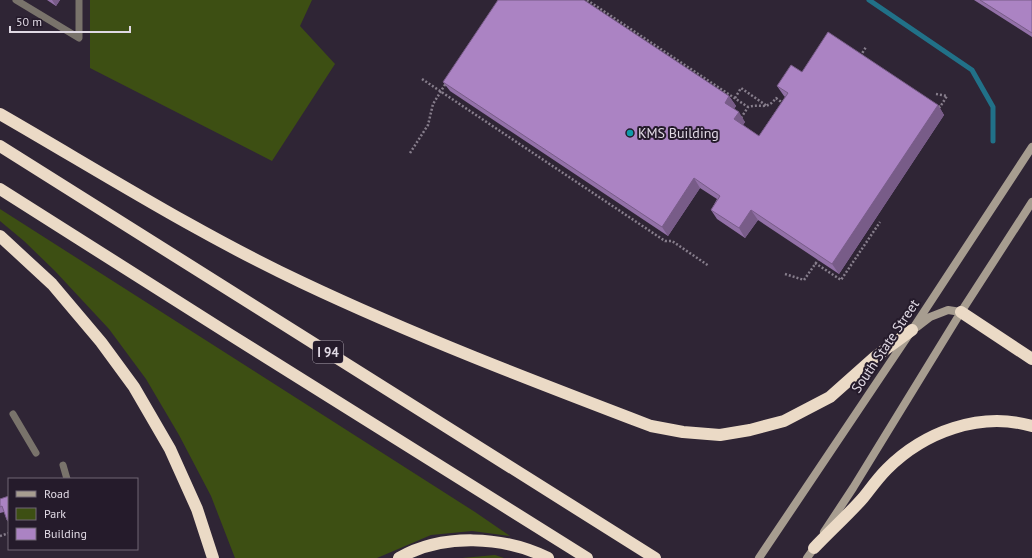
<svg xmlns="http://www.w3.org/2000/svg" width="1032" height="558" font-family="'PT Sans',sans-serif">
	<rect width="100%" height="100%" fill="#2f2535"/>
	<path fill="#3d4f13" d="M90,0H312L300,26L335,64L272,161L90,68Z
		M0,209L475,512L510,536L472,531L431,535L377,558H235L211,496L179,435L146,379L109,329L55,271L24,241L0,221Z
		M495,555L504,558H462Z"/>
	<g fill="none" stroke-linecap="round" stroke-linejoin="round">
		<path stroke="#217188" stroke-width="5" d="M869,0L972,70L993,107V141"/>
		<path stroke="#877e8c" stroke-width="2.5" stroke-dasharray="2 2" stroke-linecap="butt" d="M587,0L748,107
			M862,56L861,55L866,47
			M422,79L665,241H672L709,266
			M936,94L947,96L940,107L936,105
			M735,98L741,88L767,106
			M741,118L748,107C760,103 767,111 776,98L784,104
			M410,153L428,125L433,104L446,83
			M815,263L841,280L880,222
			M785,274L804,280L818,260
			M0,536L9,533"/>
		<path stroke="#79736b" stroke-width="7" d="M16,0L79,38V0
			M13,414L36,453
			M63,465L67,479"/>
		<path stroke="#a79d90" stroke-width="8" d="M917,327L930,317L948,310L961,312
			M824,532L853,488L961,312L1032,202
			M759,558L912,330L1032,147
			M807,558L817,544"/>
		<path stroke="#ebdac6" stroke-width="12" d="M0,114C99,171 197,233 301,282C415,336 533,381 651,426L683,432L720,435L750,430L784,421L830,397L875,357L912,330
			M0,146L655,558
			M0,189L229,334L587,558
			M0,236L52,284L101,342L134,387L170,449L197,509L213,558
			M961,312L1032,359
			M814,548C830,531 848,515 863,498C871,488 878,478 887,469C924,432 980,411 1032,426
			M399,558C443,533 503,536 548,558"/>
	</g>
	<path fill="#9371a8" d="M47,0H60L56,6Z
		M974,0H1032V37Z
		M802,72L938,105L944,115L839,274L758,220L745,238L717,219L711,210L717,199L700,188L668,236L450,91L443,82L729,96L736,106L734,109L745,122L743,125L759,136L785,97L784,96L777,86Z
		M9,496V523L7,520L4,512L0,513V499Z"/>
	<path fill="#785c88" d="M52,0H60L56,6Z
		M729,96L736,106L732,112L725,103Z
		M938,105L944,115L839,274L832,264Z
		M739,112L745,122L741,128L734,119Z
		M694,178L700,188L668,236L662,227Z
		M751,210L758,220L745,238L739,228Z"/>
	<path fill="#ab83c3" stroke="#785c88" d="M498,0H584L729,96L725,103L739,112L734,119L759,136L788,93L777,86L791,65L802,72L828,32L938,105L832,264L751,210L739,228L711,210L720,196L694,178L662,227L443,82Z
		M980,0H1032V33Z
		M9,496V520H7L2,506L0,507V499Z"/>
	<circle fill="#0f9aa8" stroke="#251b2b" stroke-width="1.5" cx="630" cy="133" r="4"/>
	<g text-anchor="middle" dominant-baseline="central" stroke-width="4" stroke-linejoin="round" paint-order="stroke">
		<rect fill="#251b2b" stroke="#a8a0ac" stroke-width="1" x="313" y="341" width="30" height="22" rx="3"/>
		<g font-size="13" font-weight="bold" fill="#e0d9e4">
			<text x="328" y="352">I 94</text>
		</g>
		<g font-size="14" fill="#e0d9e4" stroke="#251b2b" text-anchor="start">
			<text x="638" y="133">KMS Building</text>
		</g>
		<g font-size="14" fill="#e0d9e4" stroke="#251b2b">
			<text transform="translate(885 346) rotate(-56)">South State Street</text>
		</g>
	</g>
	<rect x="8" y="478" width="130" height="72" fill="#251b2b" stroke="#706775"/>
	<rect x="16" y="491" width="20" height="6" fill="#a79d90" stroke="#706775"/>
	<text x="44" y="498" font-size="12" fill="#e0d9e4">Road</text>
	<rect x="16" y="508" width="20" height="12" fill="#3d4f13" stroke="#706775"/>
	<text x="44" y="518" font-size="12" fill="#e0d9e4">Park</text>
	<rect x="16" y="528" width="20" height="12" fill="#ab83c3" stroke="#706775"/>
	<text x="44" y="538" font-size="12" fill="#e0d9e4">Building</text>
	<path d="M10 26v6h120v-6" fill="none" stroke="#e0d9e4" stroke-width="2"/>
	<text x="16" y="26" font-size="12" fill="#e0d9e4" stroke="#251b2b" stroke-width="3" paint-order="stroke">50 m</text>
</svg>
